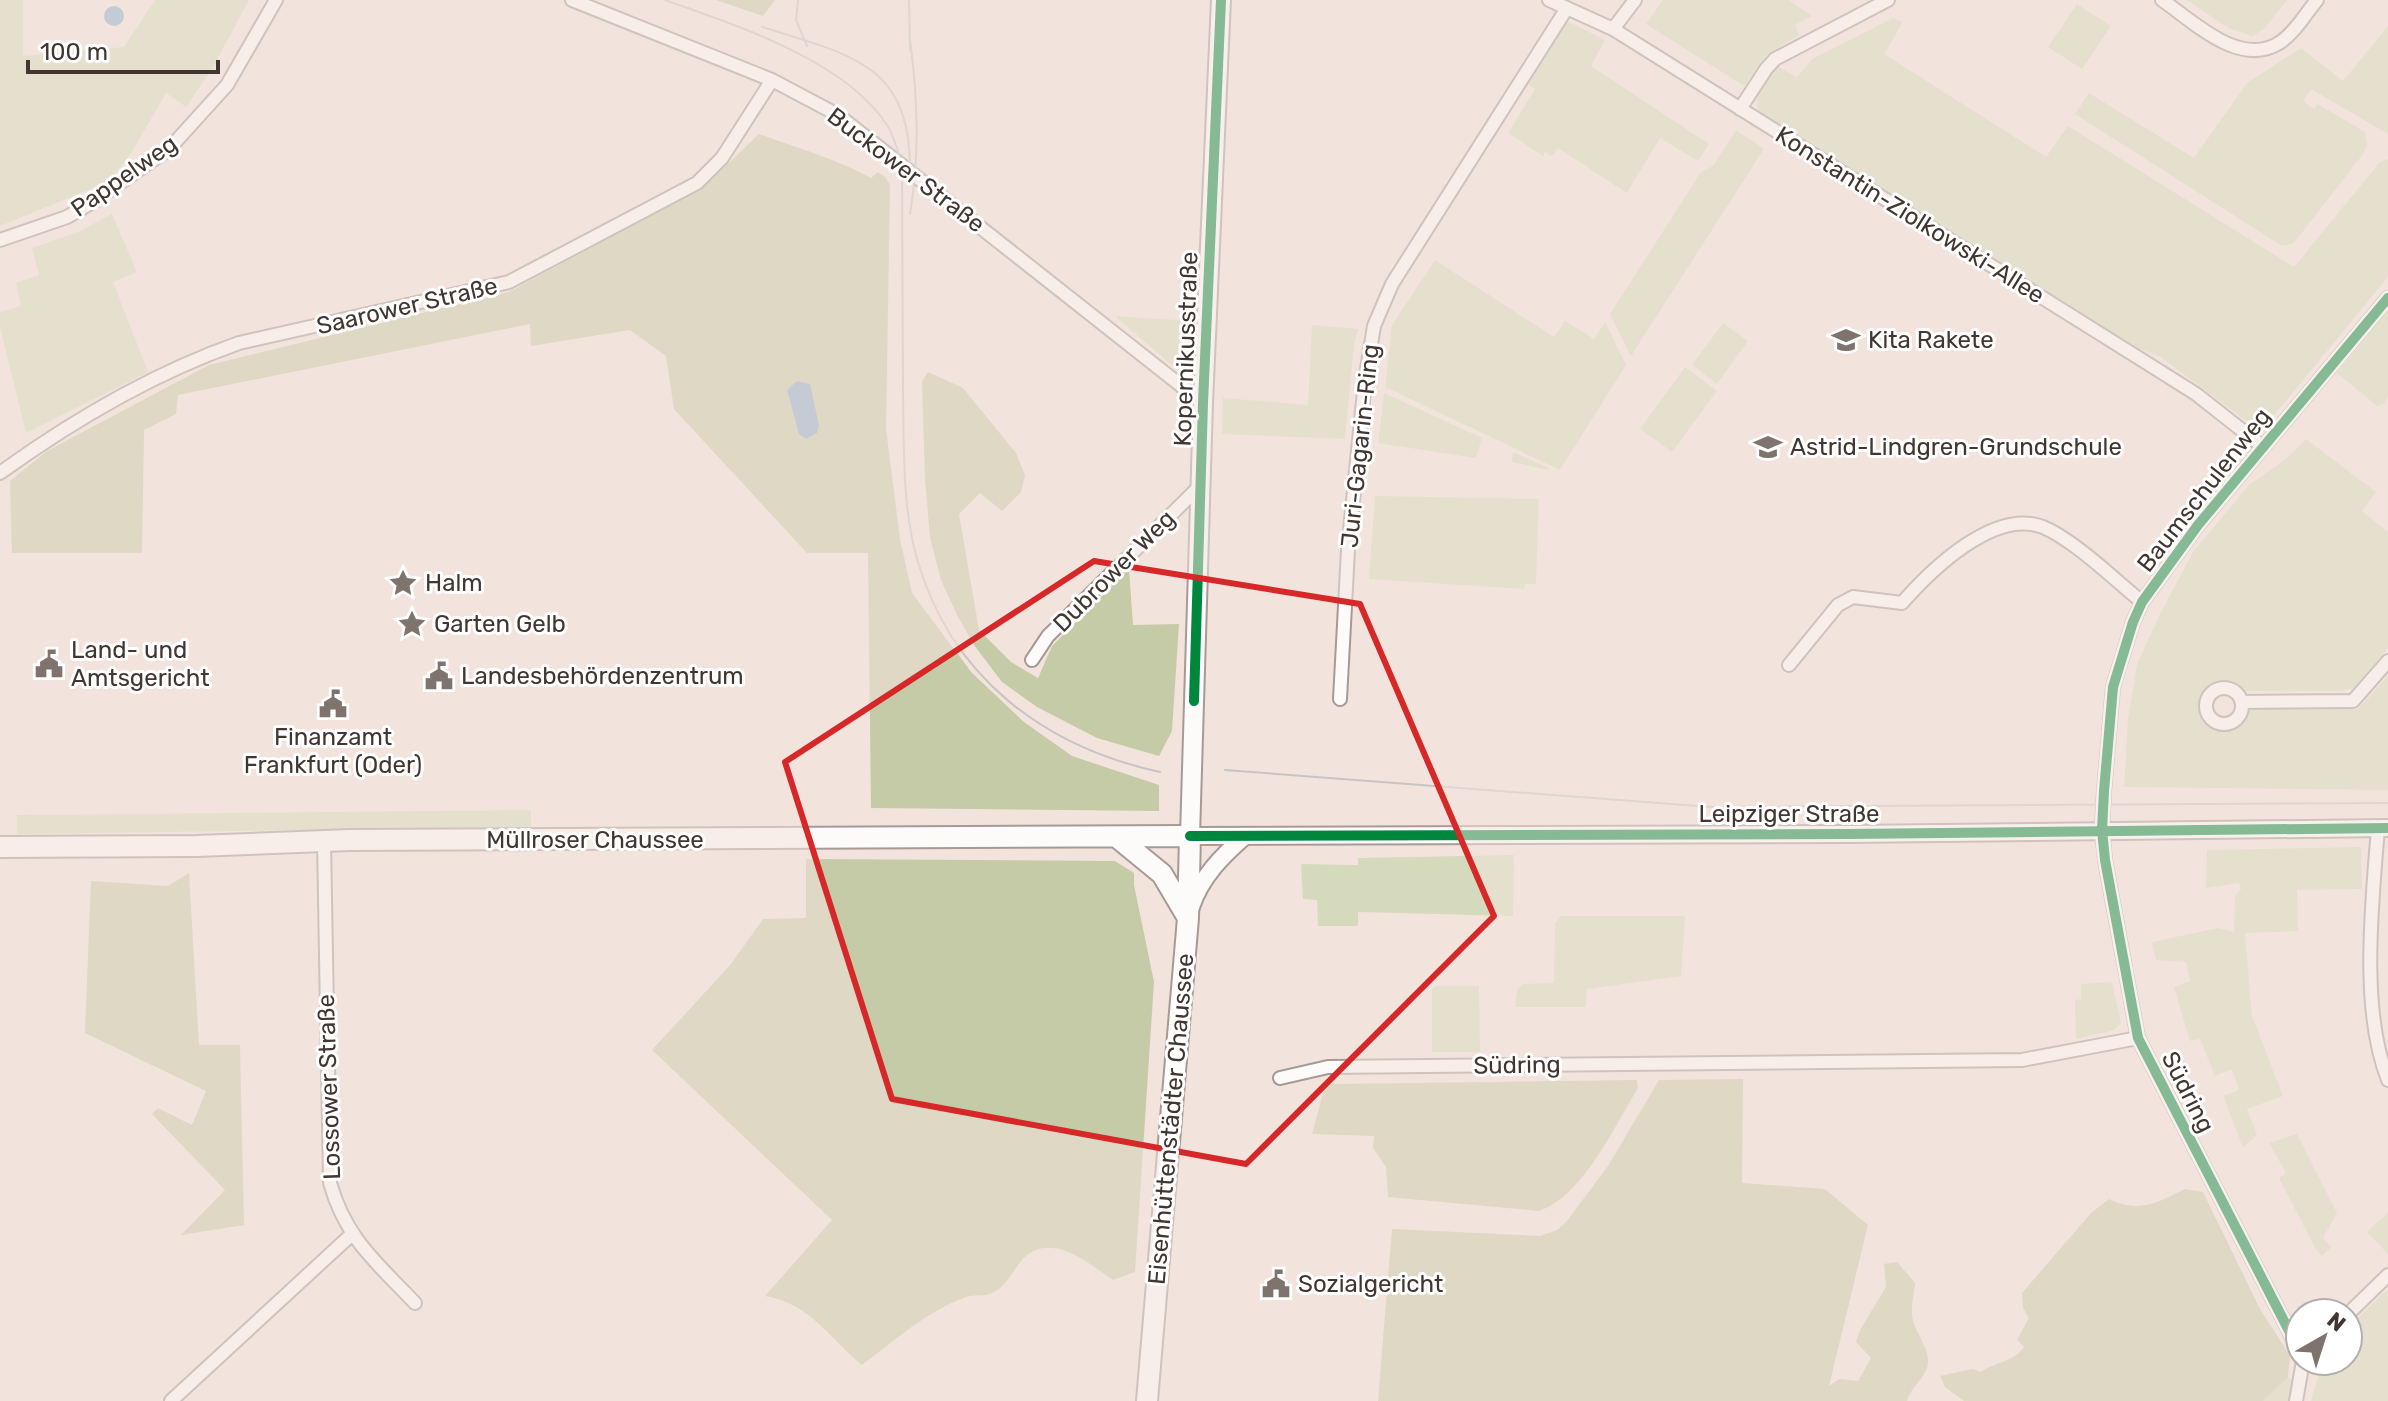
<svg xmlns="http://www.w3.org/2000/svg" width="2388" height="1401" font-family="Rubik,sans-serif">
	<rect width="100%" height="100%" fill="#f3e3dd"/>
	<path fill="#d6dabc" d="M0,0H23V56L124,47L155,0H249L212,69L186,107L166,93L132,152L110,181L0,226Z
		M1663,0H1789L1812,16L1795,25L1799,35L1766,55L1744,86L1646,24Z
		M2187,0H2287L2264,29L2252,36L2228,28Z
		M2077,4L2111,26L2082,69L2048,47Z
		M1893,18L1903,22L1884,54L2046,157L2068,126L2294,267L2379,163L2388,159V277L2276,413C2265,423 2259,424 2245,420L2159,356L2139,349L1758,110C1754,93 1763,76 1778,67L1797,77L1812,59Z
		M1569,22L1605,40L1591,66L1709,144L1698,161L1660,138L1627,193L1558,148L1552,156L1545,152L1543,156L1508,133L1535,89L1527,84L1564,25Z
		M2388,26V134L2311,89L2303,101L2314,109L2318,104L2365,132L2367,145L2363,154L2294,243L2282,246L2075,114L2089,93L2194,158L2247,83L2301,48L2343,81Z
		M1736,130L1764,149L1631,356L1610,314L1701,172L1713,166Z
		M112,214L137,272L113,282L148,372L26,433L0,327V312L21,306L16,283L39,275L32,248L78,232Z
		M1435,260L1554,337L1565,321L1594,339L1605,322L1626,365L1560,470L1385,387L1392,325Z
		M2388,310V397L2383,404L2377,406L2337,373Z
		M1115,316L1192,321L1190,370L1185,373L1176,369Z
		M1723,323L1748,341L1717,384L1692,365Z
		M1312,325L1358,329L1354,345L1345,439L1222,434L1223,398L1308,405Z
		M1685,367L1717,391L1672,452L1640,429Z
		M1384,393L1482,438L1476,458L1378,443Z
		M2306,439L2376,492L2362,511L2388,532V648L2354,688L2341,691H2243L2229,685L2215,686L2204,698L2201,708C2215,732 2235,735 2250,709H2358L2388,676V790L2124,787L2128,719L2137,664L2161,612L2193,552L2249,485L2282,462Z
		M1513,452L1549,468L1548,470L1512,462Z
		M1375,496L1539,499L1536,584H1525L1524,589L1369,579Z
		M531,810V827L17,834V815Z
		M2361,847L2362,889L2297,890L2298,931L2245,933L2252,1016L2283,1096L2247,1109L2257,1135L2243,1148L2223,1096L2239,1090L2232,1069L2215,1076L2200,1039L2190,1041L2174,987L2190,981L2186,962L2156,960L2152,942L2218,928L2234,932L2235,895L2241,889L2239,883L2206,888L2207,850Z
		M1514,855L1513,916L1358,912V926H1318L1317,900L1303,899L1301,864L1358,865V858Z
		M1561,916H1685L1681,976L1587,989L1586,1007H1515L1517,990L1523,984L1554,983L1555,924Z
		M2112,982L2121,1023L2114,1030L2076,1039L2075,1000L2081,999V984Z
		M1436,986H1479L1480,1052H1432V989Z
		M2297,1134L2337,1213L2323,1238L2331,1247L2322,1256L2316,1250L2279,1178L2286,1173L2269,1143Z
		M2388,1213V1254L2367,1232Z
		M2388,1289V1401H2311L2323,1361H2348V1327Z
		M2288,1377L2295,1384L2290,1401H2263Z"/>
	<path fill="#c5cba7" d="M716,0H775L763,16Z
		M759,134C797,148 836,159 871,178L878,172L885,177L890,185L886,429L900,539L912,593L972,673L1024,722L1072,756L1159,785V811L871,808L868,553H807L674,409L666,356L630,330L531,346L530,324L178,395L176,414L144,430L142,553H12L10,481L47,451L209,365L509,292L705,186Z
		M928,372L963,388L1016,453L1025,475L1021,492L1002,511L980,493L959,514L979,630L1011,662L1038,678L1052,646L1129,569L1133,625L1179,624L1172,731L1159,756L1097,738L1037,707L1002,682L974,645L957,615L941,580L930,538L925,478L922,382Z
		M806,859L1115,861L1134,873V885L1154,982L1135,1272L1113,1280C1095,1268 1073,1249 1052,1248C1016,1245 1016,1284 990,1294C983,1297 973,1294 966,1297C927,1311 894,1341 862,1365C828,1337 811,1304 765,1296L832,1220L652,1050L731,964L763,919L806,918Z
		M189,873L199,1045H240L244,1225L181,1235L225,1190L152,1114L158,1108L192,1125L206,1091L85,1033L91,881L168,886Z
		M1743,1079L1742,1183L1825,1189L1868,1225L1829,1386L1839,1379L1858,1381L1871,1358L1856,1342L1860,1330L1886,1287L1884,1264L1897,1262L1915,1283C1914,1296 1910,1308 1913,1321C1917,1333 1929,1350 1928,1363C1926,1379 1911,1386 1907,1401H1378L1392,1229L1540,1236L1557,1230L1567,1221L1608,1166L1659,1080Z
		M1637,1080L1638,1088C1614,1127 1583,1196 1539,1211L1388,1197L1386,1167L1373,1148L1374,1136L1312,1134L1323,1093L1331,1084Z
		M2185,1189L2203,1192L2260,1309L2290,1356L2288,1377L2263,1401H1964L1945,1387L1940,1376L1972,1369L1981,1372C1996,1361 2013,1363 2024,1347L2017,1340L2029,1318L2023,1308L2022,1293L2091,1213L2109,1199C2140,1214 2158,1202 2185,1189Z"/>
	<path fill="#8caecc" d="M104 16a10 10 0 1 1 20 0a10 10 0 1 1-20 0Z
		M797,381L810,384L819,426L817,433L806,439L799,434L787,390Z"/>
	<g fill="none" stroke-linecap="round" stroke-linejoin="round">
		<defs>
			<path id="minor" d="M572,0L772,80L838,115L1203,403
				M1549,0L1613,29L2150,365L2196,394L2262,446
				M2162,0C2193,21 2239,68 2279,43C2294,34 2306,13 2317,0
				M1613,29L1635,0
				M1740,109L1766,69L1775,59L1888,0
				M0,240L67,217L94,201L169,149L227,85L276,0
				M0,473C72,421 154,373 239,343L509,282L697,183L722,158L772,80
				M1032,660L1048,636L1201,485
				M1789,665L1838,605L1853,597L1902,603C1931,570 1994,508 2043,527C2074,540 2115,580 2142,602
				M2206 706a18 18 0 1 1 36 0a18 18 0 1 1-36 0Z
				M1340,699L1348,550L1365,381L1374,326L1392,284L1567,8
				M2242,702L2353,701L2388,661
				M2378,828C2372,904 2360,1009 2388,1080
				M324,841L330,1183C346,1239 377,1263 415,1303
				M1280,1078L1328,1067L2022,1060L2138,1038
				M2348,1314L2388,1275
				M2300,1352L2138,1038L2105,860L2102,830L2104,791L2113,687L2133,622L2142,602L2198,525L2388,298
				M171,1401L351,1235
				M2296,1401L2303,1361"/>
			<path id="tertiary" d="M1190,836L1848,834L2388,828
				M1191,907C1201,877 1222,856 1245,836"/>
			<path id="secondary" d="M1190,836L1203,403L1221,0"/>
			<path id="primary" d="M1118,838L1162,874L1188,918
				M0,847L196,846L350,840L1190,836L1188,918L1147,1401"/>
		</defs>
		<use href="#minor" stroke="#a69a96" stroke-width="16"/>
		<use href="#tertiary" stroke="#a69a96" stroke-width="20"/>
		<use href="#secondary" stroke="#a69a96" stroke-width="22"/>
		<use href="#primary" stroke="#a69a96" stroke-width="24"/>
		<use href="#minor" stroke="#fdfbfa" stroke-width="12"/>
		<use href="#tertiary" stroke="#fdfbfa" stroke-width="16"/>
		<use href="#secondary" stroke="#fdfbfa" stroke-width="18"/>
		<use href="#primary" stroke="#fdfbfa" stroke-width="20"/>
		<path stroke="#c8c4c3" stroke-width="2" d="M665,0C735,25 845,60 887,125C895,138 898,151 902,165C903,240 903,315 903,390C904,446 902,506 917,559C951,677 1044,747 1160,772
			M798,0L796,20L807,46
			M909,0L910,50
			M762,27C849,55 911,62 910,171
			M910,40C918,98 920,155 910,214
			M1225,770L1711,807L2388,803"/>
		<defs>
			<path id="cycleway" d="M1194,701L1203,403L1221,0
				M1190,836L1848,834L2388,828
				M2300,1352L2138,1038L2105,860L2102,830L2104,791L2113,687L2133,622L2142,602L2198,525L2388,298"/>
		</defs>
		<use href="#cycleway" stroke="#fff" stroke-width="15"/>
		<use href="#cycleway" stroke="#00873e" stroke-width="10"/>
	</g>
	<path d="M0 0H2388V1401H0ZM1094,561L1360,604L1494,916L1246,1164L892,1099L785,762Z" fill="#f3e3dd" fill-opacity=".55" fill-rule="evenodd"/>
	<path fill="none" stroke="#d62828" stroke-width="6" stroke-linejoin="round" d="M1094,561L1360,604L1494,916L1246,1164L892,1099L785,762Z"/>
	<defs>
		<symbol id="school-bare" viewBox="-9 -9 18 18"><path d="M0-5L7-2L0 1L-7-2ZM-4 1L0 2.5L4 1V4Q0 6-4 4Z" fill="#7f736d" stroke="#fff" stroke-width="2.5" paint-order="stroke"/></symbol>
		<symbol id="sight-bare" viewBox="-9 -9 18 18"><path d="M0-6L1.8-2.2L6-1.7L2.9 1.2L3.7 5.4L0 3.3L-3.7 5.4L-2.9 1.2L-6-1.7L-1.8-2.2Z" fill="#7f736d" stroke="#fff" stroke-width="2.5" paint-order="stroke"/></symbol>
		<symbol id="civic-bare" viewBox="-9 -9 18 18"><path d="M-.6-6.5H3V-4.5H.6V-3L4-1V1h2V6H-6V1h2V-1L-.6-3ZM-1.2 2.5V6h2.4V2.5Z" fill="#7f736d" stroke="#fff" stroke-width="2.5" paint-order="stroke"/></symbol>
	</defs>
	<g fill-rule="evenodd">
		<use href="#school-bare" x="1826" y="320" width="40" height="40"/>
		<use href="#school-bare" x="1748" y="427" width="40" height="40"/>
		<use href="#sight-bare" x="383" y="563" width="40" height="40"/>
		<use href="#sight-bare" x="392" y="604" width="40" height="40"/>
		<use href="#civic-bare" x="29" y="644" width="40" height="40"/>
		<use href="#civic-bare" x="419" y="656" width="40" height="40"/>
		<use href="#civic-bare" x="313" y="684" width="40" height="40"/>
		<use href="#civic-bare" x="1256" y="1264" width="40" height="40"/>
	</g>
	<g text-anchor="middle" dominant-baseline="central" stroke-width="6" stroke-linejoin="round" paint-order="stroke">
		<g font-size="24" fill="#413631" stroke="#fff">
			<text transform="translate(906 170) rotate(37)">Buckower Straße</text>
			<text transform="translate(124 176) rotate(-35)">Pappelweg</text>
			<text transform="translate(1910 215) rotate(32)">Konstantin-Ziolkowski-Allee</text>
			<text transform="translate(407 306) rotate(-13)">Saarower Straße</text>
			<text transform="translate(1186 349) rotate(-88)">Kopernikusstraße</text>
			<text transform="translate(1360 446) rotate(-84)">Juri-Gagarin-Ring</text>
			<text transform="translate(2204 490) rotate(-52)">Baumschulenweg</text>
			<text transform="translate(1114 571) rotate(-45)">Dubrower Weg</text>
			<text x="1789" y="814">Leipziger Straße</text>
			<text x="595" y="840">Müllroser Chaussee</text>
			<text transform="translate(1517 1065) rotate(-1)">Südring</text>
			<text transform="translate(329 1087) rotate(-92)">Lossower Straße</text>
			<text transform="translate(2188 1092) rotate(63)">Südring</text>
			<text transform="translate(1171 1119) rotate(-85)">Eisenhüttenstädter Chaussee</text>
		</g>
		<g font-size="24" fill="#413631" stroke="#fff" text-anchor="start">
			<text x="1868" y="340">Kita Rakete</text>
			<text x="1790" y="447">Astrid-Lindgren-Grundschule</text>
			<text x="425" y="583">Halm</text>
			<text x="434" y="624">Garten Gelb</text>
			<text x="71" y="650">Land- und<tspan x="71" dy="28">Amtsgericht</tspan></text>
			<text x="461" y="676">Landesbehördenzentrum</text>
			<text x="333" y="737" text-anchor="middle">Finanzamt<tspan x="333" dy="28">Frankfurt (Oder)</tspan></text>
			<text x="1298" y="1284">Sozialgericht</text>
		</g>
	</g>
	<g transform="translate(2324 1337) rotate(39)"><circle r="38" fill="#ffffff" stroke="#b3afad" stroke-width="2"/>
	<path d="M0-6L14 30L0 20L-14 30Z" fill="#7f736d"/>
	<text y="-12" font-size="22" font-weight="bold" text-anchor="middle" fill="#413631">N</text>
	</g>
	<path d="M28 60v12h190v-12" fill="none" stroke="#413631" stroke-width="4"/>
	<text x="40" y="60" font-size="24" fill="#413631" stroke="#ffffff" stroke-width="6" paint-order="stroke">100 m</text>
</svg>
